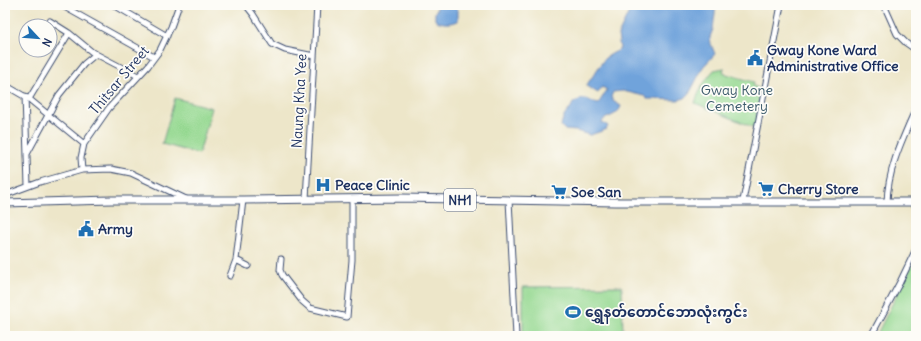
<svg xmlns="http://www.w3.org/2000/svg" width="921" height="341" font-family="Delius,'Noto Sans Myanmar',sans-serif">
	<rect width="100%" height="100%" fill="#fdfcf7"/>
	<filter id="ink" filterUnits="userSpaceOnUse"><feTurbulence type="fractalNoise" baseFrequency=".025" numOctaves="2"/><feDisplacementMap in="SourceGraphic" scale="8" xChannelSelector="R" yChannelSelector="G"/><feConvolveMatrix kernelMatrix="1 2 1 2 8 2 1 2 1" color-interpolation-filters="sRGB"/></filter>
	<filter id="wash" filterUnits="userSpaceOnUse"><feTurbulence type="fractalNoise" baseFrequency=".012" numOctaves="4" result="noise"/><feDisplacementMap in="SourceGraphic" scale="16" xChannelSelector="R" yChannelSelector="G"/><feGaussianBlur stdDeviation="0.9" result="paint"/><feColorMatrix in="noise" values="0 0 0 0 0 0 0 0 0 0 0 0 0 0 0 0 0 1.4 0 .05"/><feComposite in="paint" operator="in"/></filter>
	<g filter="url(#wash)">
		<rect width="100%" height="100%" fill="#ede6c9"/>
		<path fill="#94d890" stroke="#588477" d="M724,68L723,73L754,82L753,86L761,89L755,128L695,103C699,90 705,80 714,70Z
			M175,98L212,108L199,154L162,144Z
			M915,259H916V336H876Z
			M622,286L623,336H523V287Z"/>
		<path fill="#70a3db" stroke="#46699c" d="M438,5H455L458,10V21C450,24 442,24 435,20V13Z
			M635,5H716L713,29L710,37L711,44L715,54L703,67L689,94L685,98L678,100L652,99H647L644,96L623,91L613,92L611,97L613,101L621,106C618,115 611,115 603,120L602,123L607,125L608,127L605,130L590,135L576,131L565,130L561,126C563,113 569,113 573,103C586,96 585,99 598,104L607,90L602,87L598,93L586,86L605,58L620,49L618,35L629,12Z"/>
	</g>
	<g filter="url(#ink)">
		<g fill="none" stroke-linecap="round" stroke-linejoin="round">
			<defs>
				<path id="minor" d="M61,5L154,57
					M114,5L167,36
					M246,5L253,14L272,44L285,50L314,56
					M884,5L897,34L906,43L916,50
					M50,21L69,33L92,52L138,76
					M5,85L29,99L84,144
					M25,96L28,186
					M29,99L69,33
					M27,154L59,95L84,64L96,54
					M82,170L81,158L84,144L109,108L148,66L160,50L171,27L179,5
					M5,195L40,182L82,170L111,169L131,173L186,199
					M306,199L317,5
					M509,200L516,336
					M743,201L781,5
					M887,202C888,168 903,138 916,108
					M281,259L280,270L282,275L302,301L310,308L347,317L352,260V199
					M236,260L248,266
					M230,276L236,260L243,200
					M871,336L900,282L916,249"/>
				<path id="highway" d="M5,203L111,200H243L401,198L616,202H916"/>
			</defs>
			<use href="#minor" stroke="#3a4a6e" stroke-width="7"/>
			<use href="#highway" stroke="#3a4a6e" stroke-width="9"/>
			<use href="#minor" stroke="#fff" stroke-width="5"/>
			<use href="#highway" stroke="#fff" stroke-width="7"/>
		</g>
	</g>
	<defs>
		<symbol id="civic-bare" viewBox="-9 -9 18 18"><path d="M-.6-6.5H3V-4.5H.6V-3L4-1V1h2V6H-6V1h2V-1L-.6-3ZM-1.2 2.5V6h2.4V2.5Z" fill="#1f6fb2" stroke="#fdfcf7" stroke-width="2.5" paint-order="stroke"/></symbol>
		<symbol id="hospital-bare" viewBox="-9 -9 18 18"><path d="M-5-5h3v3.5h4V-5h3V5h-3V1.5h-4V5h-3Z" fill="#1f6fb2" stroke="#fdfcf7" stroke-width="2.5" paint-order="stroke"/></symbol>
		<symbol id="supermarket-bare" viewBox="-9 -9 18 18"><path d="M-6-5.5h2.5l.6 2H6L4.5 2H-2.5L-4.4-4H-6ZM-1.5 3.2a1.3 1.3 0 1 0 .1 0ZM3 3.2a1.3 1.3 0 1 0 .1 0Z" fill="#1f6fb2" stroke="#fdfcf7" stroke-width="2.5" paint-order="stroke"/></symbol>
		<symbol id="stadium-bare" viewBox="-9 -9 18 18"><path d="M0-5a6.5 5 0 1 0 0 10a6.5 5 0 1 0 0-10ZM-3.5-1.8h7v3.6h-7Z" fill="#1f6fb2" stroke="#fdfcf7" stroke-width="2.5" paint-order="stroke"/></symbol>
	</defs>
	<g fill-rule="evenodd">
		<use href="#civic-bare" x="744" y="47" width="22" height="22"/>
		<use href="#hospital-bare" x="312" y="174" width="22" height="22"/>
		<use href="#supermarket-bare" x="755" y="178" width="22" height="22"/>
		<use href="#supermarket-bare" x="548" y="181" width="22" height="22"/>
		<use href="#civic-bare" x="75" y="218" width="22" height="22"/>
		<use href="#stadium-bare" x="562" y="301" width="22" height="22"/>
	</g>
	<g text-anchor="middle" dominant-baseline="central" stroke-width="3.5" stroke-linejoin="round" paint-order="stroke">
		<rect fill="#fdfcf7" stroke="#5f6c8c" stroke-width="1" x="444" y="189" width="32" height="22" rx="3"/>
		<g font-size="13" font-weight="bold" fill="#1b2f5e">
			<text x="460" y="200">NH1</text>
		</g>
		<g font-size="14" font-weight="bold" fill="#1b2f5e" stroke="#fdfcf7" text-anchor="start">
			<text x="767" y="50">Gway Kone Ward<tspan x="767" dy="16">Administrative Office</tspan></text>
			<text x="335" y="185">Peace Clinic</text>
			<text x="778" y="189">Cherry Store</text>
			<text x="571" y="192">Soe San</text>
			<text x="98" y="229">Army</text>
			<text x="585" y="312">ရွှေနတ်တောင်ဘောလုံးကွင်း</text>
		</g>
		<g font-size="14" fill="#1b2f5e" stroke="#fdfcf7">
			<text transform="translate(119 80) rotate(-50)">Thitsar Street</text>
			<text transform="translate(299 101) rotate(-87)">Naung Kha Yee</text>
		</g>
		<g font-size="14" fill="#39596a" stroke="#fdfcf7">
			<text x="737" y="90">Gway Kone<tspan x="737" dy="16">Cemetery</tspan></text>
		</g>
	</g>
	<rect width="921" height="341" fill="none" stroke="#fdfcf7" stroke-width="20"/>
	<g transform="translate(38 38) rotate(116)"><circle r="19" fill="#fdfcf7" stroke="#a3aaba"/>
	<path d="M0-3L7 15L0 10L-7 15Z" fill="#1f6fb2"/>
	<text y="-6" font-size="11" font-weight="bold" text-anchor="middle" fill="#1b2f5e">N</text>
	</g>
</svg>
